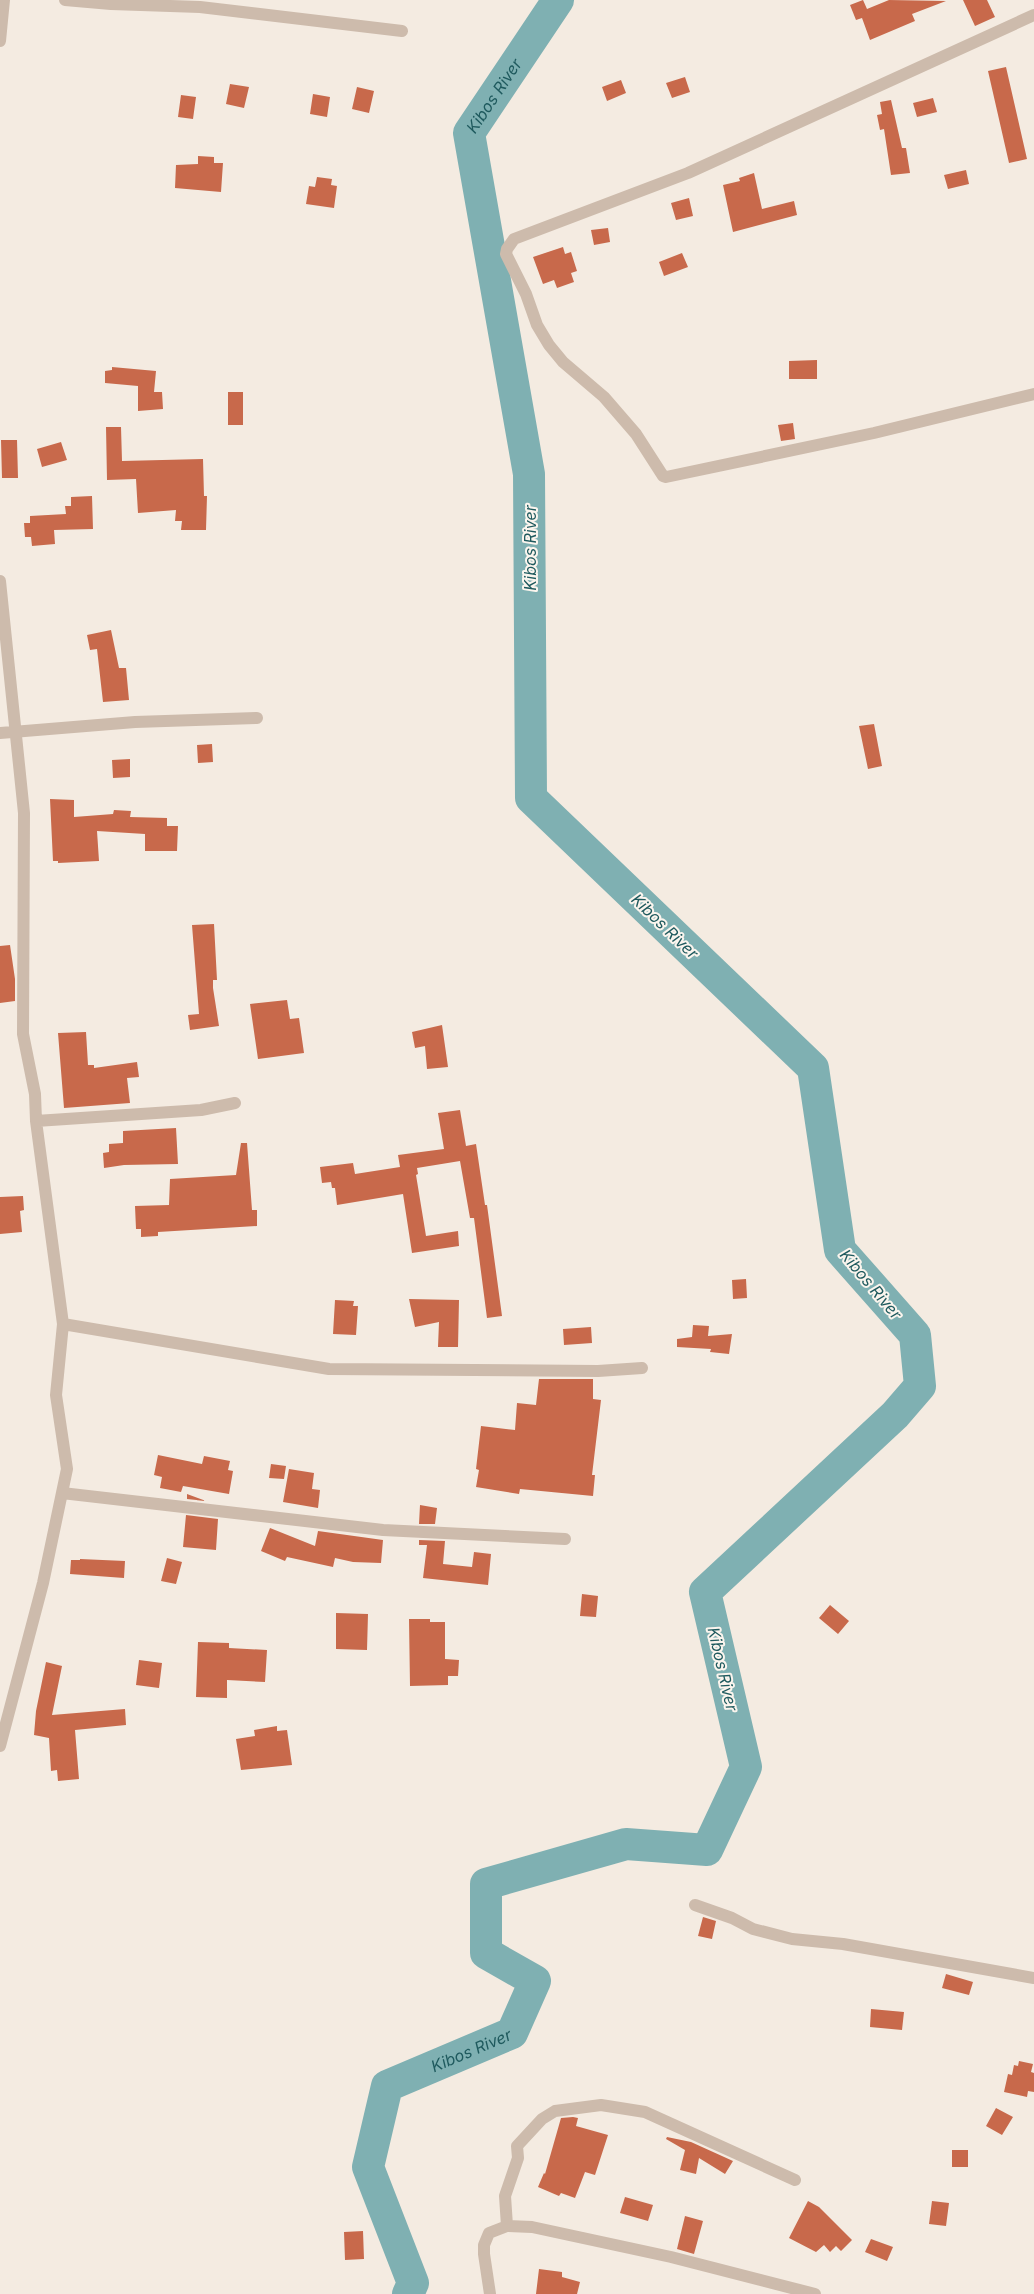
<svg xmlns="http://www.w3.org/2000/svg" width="1034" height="2294" font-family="Inter,sans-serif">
	<rect width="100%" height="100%" fill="#f4ebe1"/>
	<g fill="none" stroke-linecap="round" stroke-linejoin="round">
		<path stroke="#7fb0b2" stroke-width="32" id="s1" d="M408,2294L413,2283L368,2167L387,2086L512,2033L535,1981L486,1953V1884L626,1844L707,1850L746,1767L705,1592L895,1415L920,1386L915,1335L840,1250L813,1068L531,798L529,474L469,133L558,0"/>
	</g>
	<path fill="#c8694b" d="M863,0L867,9L889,0L946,1L912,14L915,21L870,40L862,18L856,20L850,5Z
		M963,0H987L995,17L975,26Z
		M1006,67L1027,159L1009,163L988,71Z
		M685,77L690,92L672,98L666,83Z
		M621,80L626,93L607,101L602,87Z
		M230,84L249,87L244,108L226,104Z
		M357,87L374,91L369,113L352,109Z
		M313,94L330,97L327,117L310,114Z
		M181,95L196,97L193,119L178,117Z
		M933,98L937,112L917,117L913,103Z
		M891,100L902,148H906L910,173L891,175L884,129L880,130L877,115L882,114L880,102Z
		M198,156L214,157V163H223L221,192L175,188L176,165L198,164Z
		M966,170L969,184L948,189L944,175Z
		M754,173L762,209L794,201L797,215L733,232L723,185L740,181L739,178Z
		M317,177L332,179L331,185L337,186L334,208L306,204L309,186L315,187Z
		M689,198L693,216L676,220L671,203Z
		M608,228L610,242L594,245L591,230Z
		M563,247L565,254L571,252L577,271L571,273L574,282L557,288L554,280L543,284L533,257Z
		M682,253L688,267L664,276L659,262Z
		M817,360V379H789V361Z
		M112,367L156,371L154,392H162L163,409L138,411V386L105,383V371L112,370Z
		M228,392H243V425H228Z
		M793,423L795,439L781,441L778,425Z
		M106,427H121L122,461L203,459L204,496H207L206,530H181L182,521H175L176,510L138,513L136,479L107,480Z
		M1,440H17L18,478H2Z
		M61,442L67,460L42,467L37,449Z
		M92,496L93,529L54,530L55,544L32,546L31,537H25L24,523H30V516L66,514L65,506H71V497Z
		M111,630L119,668H126L129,700L103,702L97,649L90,650L87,635Z
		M874,724L882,766L868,769L859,726Z
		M212,744L213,762L198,763L197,745Z
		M130,759V777L113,778L112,760Z
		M50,799L74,800V817L113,814L114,810L131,811L130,817L167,818V826H178L177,851H145V834L97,831L99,861L58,863V861H53Z
		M214,924L217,980H213V988L219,1026L190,1030L188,1015L199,1014L192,925Z
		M10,945L15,979V1001L0,1003V946Z
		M287,1000L290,1019L299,1018L304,1053L258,1059L250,1004Z
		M442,1025L448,1067L427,1069L425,1046L415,1048L412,1032Z
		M86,1032L88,1065H94V1068L137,1062L139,1077L127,1078L130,1103L64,1108L58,1033Z
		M460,1110L466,1146L476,1144L485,1205H487L502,1316L487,1318L474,1218H470L460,1161L417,1168L418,1174L416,1175L426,1236L458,1231L459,1246L412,1253L403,1194L337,1205L335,1188H332L331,1182L322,1183L320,1167L353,1163L355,1174L400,1167L398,1155L444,1149L438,1113Z
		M176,1128L178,1164L124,1165L104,1168L103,1153L109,1152V1144L123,1143V1131Z
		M241,1143H247L252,1210H257V1226L158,1232V1236L141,1237V1229H136L135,1206L169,1205L170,1179L236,1175Z
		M23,1196L24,1210L20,1211L22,1232L0,1234V1197Z
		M746,1279L747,1298L733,1299L732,1280Z
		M409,1299L459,1300L458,1347H438L439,1322L415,1327Z
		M335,1300L354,1301L353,1306H358L356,1335L333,1334Z
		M693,1325L709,1326L708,1336L732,1334L729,1354L710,1352L711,1349L677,1347V1339L692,1337Z
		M591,1327L592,1343L564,1345L563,1329Z
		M539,1379H593V1399L601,1400L592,1475H595L593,1496L520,1489L519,1494L476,1487L479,1470L476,1469L481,1426L515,1430L517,1403L536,1405Z
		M158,1455L202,1464L204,1456L230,1461L228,1470L233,1471L229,1494L183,1486L181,1492L160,1488L162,1477L154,1475Z
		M271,1464L286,1466L284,1479L269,1478Z
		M289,1469L314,1473L312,1489L320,1490L318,1508L283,1502Z
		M187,1494L206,1501L187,1499Z
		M420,1505L437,1508L435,1524H419Z
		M186,1515L218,1519L216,1550L183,1547Z
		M270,1528L315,1546L318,1531L383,1540L381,1563L353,1562L335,1558L333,1567L287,1557L285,1561L261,1551Z
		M419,1540L445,1541L443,1564L472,1567L474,1552L491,1554L488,1585L423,1578L427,1545H419Z
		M167,1558L182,1562L176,1584L161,1581Z
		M80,1559L125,1561L124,1578L70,1574L71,1560H80Z
		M582,1594L598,1596L596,1617L580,1616Z
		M830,1605L849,1621L838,1634L819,1618Z
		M336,1613L368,1614L367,1650L336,1649Z
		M409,1619H430V1622H445V1659L459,1660L458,1676H448V1685L410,1686Z
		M198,1642L229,1643V1648L267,1650L265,1682L227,1680V1698L196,1697Z
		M139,1660L162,1663L159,1688L136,1685Z
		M46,1662L62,1666L52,1715L125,1709L126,1725L75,1730L79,1779L58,1781L57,1770L51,1771L49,1738L34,1735L36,1711Z
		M277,1726V1731L287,1730L292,1765L241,1770L236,1739L255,1736L254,1730Z
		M703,1917L716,1921L712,1939L698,1936Z
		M946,1974L973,1982L969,1995L942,1988Z
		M871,2009L904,2012L902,2030L870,2027Z
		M1019,2061L1033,2064L1031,2072L1034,2073V2092L1028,2091L1027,2097L1004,2092L1008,2074L1012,2075L1014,2065L1018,2066Z
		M996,2108L1013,2117L1002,2135L986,2126Z
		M573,2117L578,2118L576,2126L608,2135L595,2175L585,2172L575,2198L561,2193L559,2196L538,2187L544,2173L545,2174L561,2118Z
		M667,2137L691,2142L733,2161L725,2174L699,2158L696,2174L680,2170L685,2150L666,2139Z
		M952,2150H968V2167H952Z
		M625,2197L653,2205L648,2221L620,2213Z
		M808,2201L819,2207L852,2240L841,2251L836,2246L830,2252L824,2245L816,2252L789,2238Z
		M932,2201L949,2203L946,2226L929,2224Z
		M685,2216L703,2221L694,2254L677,2249Z
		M363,2231L364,2259L345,2260L344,2232Z
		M871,2239L893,2247L887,2261L865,2252Z
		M539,2269L562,2272V2277L580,2282L577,2294H536Z"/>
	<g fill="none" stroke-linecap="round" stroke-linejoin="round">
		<path stroke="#cdbbac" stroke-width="12" d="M65,0L111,4L200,7L402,31
			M1034,15L688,173L514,239L507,249L506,254L526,294L537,325L549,345L563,362L604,397L636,434L663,476L666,477L874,433L1034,394
			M0,41L4,0
			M0,581L24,813L23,1034L35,1094L36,1121L63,1324L56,1395L67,1469L43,1583L0,1746
			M0,733L135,722L257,718
			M36,1121L201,1110L235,1103
			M63,1324L329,1369L598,1371L642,1368
			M62,1493L383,1530L565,1539
			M695,1905L732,1918L753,1929L792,1939L843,1944L1034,1978
			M507,2226L532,2227L671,2257L815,2294
			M490,2294L484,2254V2245L489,2233L507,2226L505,2196L518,2158L517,2146L542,2119L555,2111L601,2105L645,2112L795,2180"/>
	</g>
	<g text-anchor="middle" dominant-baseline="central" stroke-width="4" stroke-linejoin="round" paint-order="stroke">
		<g font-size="16" font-style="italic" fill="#1f5a5e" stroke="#fbf5ee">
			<text stroke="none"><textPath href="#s1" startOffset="2788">Kibos River</textPath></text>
			<text transform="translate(530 548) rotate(-90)">Kibos River</text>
			<text transform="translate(665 926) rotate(44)">Kibos River</text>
			<text transform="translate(871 1284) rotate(50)">Kibos River</text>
			<text transform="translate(723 1669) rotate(77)">Kibos River</text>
			<text stroke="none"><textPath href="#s1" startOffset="311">Kibos River</textPath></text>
		</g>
	</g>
</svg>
